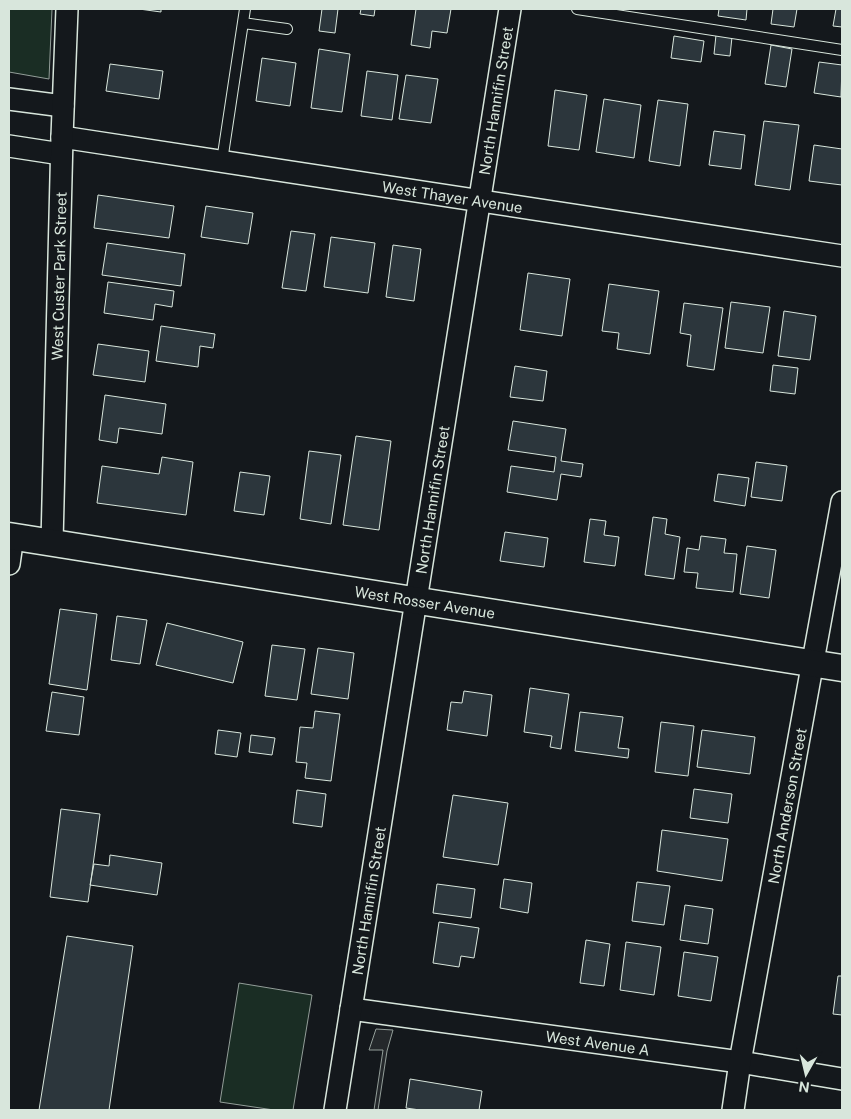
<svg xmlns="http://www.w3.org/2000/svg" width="851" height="1119" font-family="'Public Sans',sans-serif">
	<rect width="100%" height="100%" fill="#14181c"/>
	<path fill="#1a2d24" stroke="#939e99" d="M9,9H52L49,79L9,72Z
		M239,983L312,995L293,1110H274L220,1102Z"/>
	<path fill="#24282b" stroke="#939e99" d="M376,1029L393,1030L387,1051L378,1110H374L383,1050H369Z"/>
	<path fill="#2c363c" stroke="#d8e6dc" d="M139,9H161V12Z
		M322,9H338L335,33L319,31Z
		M361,9H375L374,16L360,14Z
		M416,9H451L447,33L432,31L430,48L411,45Z
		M719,9H747L746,20L718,16Z
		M773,9H797L794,27L771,24Z
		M836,9H842V27L833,26Z
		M716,35L732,37L730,56L714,54Z
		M674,36L704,41L701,62L671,58Z
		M771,45L792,49L786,87L765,84Z
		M319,49L350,54L342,112L311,108Z
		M262,58L296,63L290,106L256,101Z
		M819,62L842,65L841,97L814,93Z
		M110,64L163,71L159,99L106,91Z
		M367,71L398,75L392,120L361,116Z
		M406,75L438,79L431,123L399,119Z
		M555,90L587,95L579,150L548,146Z
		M604,99L641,105L634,158L596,152Z
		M658,100L688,104L680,166L649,161Z
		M764,121L799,125L790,190L755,185Z
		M714,131L745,135L741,169L709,165Z
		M814,145L842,149V185L809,181Z
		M98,195L174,206L169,238L94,228Z
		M206,206L253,213L248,244L201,237Z
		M291,231L315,234L306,291L282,288Z
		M331,237L375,243L368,293L324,287Z
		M107,243L185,254L181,286L102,275Z
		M393,245L421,249L414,301L386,297Z
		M528,273L570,279L562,336L520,330Z
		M108,282L174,291L172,307L155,304L153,320L104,313Z
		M609,284L659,291L650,354L617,349L619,333L602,331Z
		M731,302L770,307L763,353L725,348Z
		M684,303L723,308L714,370L687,366L691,335L680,333Z
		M784,311L816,316L810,360L778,356Z
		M161,326L215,334L213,348L200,346L198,367L156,361Z
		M98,344L149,351L145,382L93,375Z
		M773,365L798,368L795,394L770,391Z
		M515,366L547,371L543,401L510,397Z
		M105,395L166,404L162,434L119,428L117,443L99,440Z
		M513,421L566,429L561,461L583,464L581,477L561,474L557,500L507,492L511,466L554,472L556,457L508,450Z
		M356,436L391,441L379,530L343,525Z
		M309,451L341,455L331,524L300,519Z
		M162,457L193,462L186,515L97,503L102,466L159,474Z
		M756,462L787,466L782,501L751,497Z
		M240,472L270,476L264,515L234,511Z
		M718,474L749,478L745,506L714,501Z
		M653,517L667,519L665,534L680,537L674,579L645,575Z
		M590,519L606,521L604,535L619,537L615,566L584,562Z
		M505,532L548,538L544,567L500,561Z
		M701,536L726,539L724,553L737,554L733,592L696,588L698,573L684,572L687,548L699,550Z
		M747,546L776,550L769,598L740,594Z
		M60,609L97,614L87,690L49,684Z
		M117,616L147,620L140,664L111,660Z
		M167,623L243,642L233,683L156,665Z
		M272,645L305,649L297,700L265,696Z
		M318,648L354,653L348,699L311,694Z
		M530,688L569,694L561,749L550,747L552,736L524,732Z
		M464,691L492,695L487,736L447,730L451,702L462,703Z
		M52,692L84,697L79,735L46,731Z
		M315,711L340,714L331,781L305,778L307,763L296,762L300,727L313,728Z
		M580,712L623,717L618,748L629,749L628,758L575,751Z
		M661,722L694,726L688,776L655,772Z
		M218,730L241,733L237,757L215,754Z
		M702,730L755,737L750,774L697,767Z
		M251,735L275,738L272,755L249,752Z
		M694,789L732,794L728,823L690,818Z
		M297,790L326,794L322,827L293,823Z
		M453,795L508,803L498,865L443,857Z
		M61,809L100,814L88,902L50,897Z
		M662,830L728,839L722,881L657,871Z
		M110,855L162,863L157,895L90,885L94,864L109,866Z
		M504,879L532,883L528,913L500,908Z
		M637,882L670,886L664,925L632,921Z
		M437,884L475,889L471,918L433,913Z
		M685,905L713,909L708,944L680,940Z
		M439,922L479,928L474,958L461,956L459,967L433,963Z
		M67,936L133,946L109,1110H39Z
		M586,940L610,944L604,986L580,983Z
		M626,942L661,947L654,995L620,990Z
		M684,952L718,957L711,1001L678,996Z
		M838,976H842V1015L833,1014Z
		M410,1079L482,1091L479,1110H420L406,1108Z"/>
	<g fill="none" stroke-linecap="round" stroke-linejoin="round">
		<defs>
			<path id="service" d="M577,9L842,50
				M243,23L287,29
				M222,161L245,9"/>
			<g id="minor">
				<path d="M9,99L63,106"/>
				<path id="s1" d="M62,137L842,256"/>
				<path d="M9,146L61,154"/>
				<path id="s2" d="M52,542L62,137L67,9"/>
				<path d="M9,564L13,536"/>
				<path id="s3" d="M351,1009L740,1062L842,1079"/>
				<path id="s4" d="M335,1110L510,9"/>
				<path id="s5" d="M733,1110L740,1062L842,502"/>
			</g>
			<g id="tertiary">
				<path id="s6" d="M9,536L842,668"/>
			</g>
		</defs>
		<use href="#service" stroke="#d8e6dc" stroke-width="12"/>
		<use href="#minor" stroke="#d8e6dc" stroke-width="24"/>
		<use href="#tertiary" stroke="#d8e6dc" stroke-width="29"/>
		<use href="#service" stroke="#14181c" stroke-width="10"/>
		<use href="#minor" stroke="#14181c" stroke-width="21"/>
		<use href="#tertiary" stroke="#14181c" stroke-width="26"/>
	</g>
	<g text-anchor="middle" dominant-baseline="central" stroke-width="4" stroke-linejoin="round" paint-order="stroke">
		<g font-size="15" fill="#d8e6dc" stroke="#14181c">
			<text stroke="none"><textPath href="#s4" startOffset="1022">North Hannifin Street</textPath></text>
			<text stroke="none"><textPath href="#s1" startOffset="395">West Thayer Avenue</textPath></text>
			<text stroke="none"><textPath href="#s2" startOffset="266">West Custer Park Street</textPath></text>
			<text stroke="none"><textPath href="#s4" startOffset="618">North Hannifin Street</textPath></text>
			<text stroke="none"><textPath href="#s6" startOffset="421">West Rosser Avenue</textPath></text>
			<text stroke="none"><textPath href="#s5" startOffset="309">North Anderson Street</textPath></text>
			<text stroke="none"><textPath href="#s4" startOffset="212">North Hannifin Street</textPath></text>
			<text stroke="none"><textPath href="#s3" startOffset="249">West Avenue A</textPath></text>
		</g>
	</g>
	<rect width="851" height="1119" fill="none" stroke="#d8e6dc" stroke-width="20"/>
	<g transform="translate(806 1074) rotate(188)" stroke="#14181c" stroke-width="4" paint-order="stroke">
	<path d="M0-4L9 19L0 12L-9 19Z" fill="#d8e6dc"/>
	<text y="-8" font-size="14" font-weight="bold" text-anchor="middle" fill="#d8e6dc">N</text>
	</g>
</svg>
